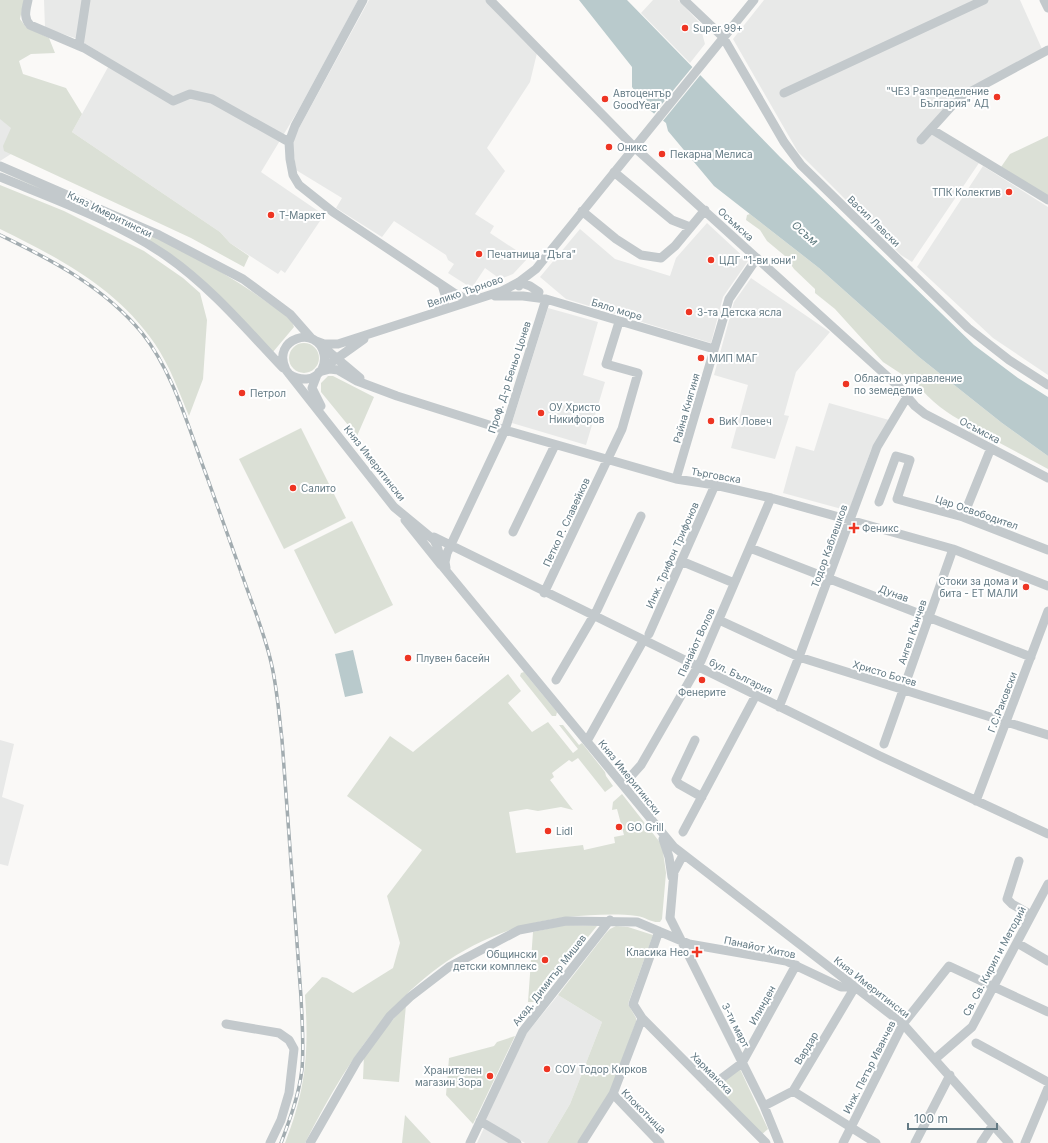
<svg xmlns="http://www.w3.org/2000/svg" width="1048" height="1143" font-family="Inter,sans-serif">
	<rect width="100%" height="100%" fill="#faf9f7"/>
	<path fill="#e8e9e8" d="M44,0H358L299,109L261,172L324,215L285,273L281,270L278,274L230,243L220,232L72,132L112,60L78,39L45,28Z
		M369,0H486L537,53L530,82L487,148L505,171L475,214L494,226L490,233L528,258L513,274L500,279L485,268L473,286L470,287L448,273L454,264L448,260L446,255L394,221L382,237L336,208L342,198L296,170L292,141Z
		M653,0H678L699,22L705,44L690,63L641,13Z
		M764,0H1020L1042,49L956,96L930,128L979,163L912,262L901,255L798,152L733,39Z
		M0,117L22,135L11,154L0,161Z
		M983,166L1048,207V375L993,338L917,267Z
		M707,223L748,261L723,297L711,343L566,299L540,277L580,229L615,259L670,276L676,258Z
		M751,278L830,332L796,372L784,415L789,416L775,459L731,448L748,385L714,375L734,302Z
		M548,308L598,322L583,375L605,382L586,445L512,423Z
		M829,403L889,420L871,450L849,511L783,493L796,446L814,451Z
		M0,740L14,744L2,797L24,805L8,866L0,864Z
		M558,995L602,1022L570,1104L547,1143H525L485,1120L527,1033Z
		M484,1128L509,1143H477Z"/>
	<path fill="#dbe0d6" d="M0,0H24L20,19L26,27L49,38L55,53L31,54L19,61L23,74L66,88L82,114L72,132L220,232L230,243L249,256L244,267L191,238L4,151L3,146L11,128L0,119Z
		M1048,136V196L1001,167L1010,154Z
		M0,171C92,210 190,245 271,305C278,310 292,318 294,327L273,352L190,269L36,187Z
		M0,185L64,211L144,251L183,278L200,293L207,320L203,379L189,416C179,392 170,366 155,344C117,288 59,258 0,229Z
		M750,214L819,268L919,357L1002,423L1048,456V469L996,441L993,443L970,432L967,424C948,414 930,401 917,384L922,377L915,373L906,377L883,362L835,309L815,293V289L794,269L785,256L767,241L760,230L746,220L747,215Z
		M289 358a15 15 0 1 1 30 0a15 15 0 1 1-30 0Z
		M328,376H333L374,397L357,436L321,392V383Z
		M301,428L346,518L284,549L239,459Z
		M352,521L393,605L335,634L294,550Z
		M524,672L557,712L556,716H552L520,676L521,673Z
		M508,674L521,691L508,703L532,732L548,722L573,753L578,749L559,725H563L579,745L582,743L605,772L606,776L613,786L605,792L578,758L572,762L569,760L552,773L554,777L550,780L573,810L561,807L538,811L527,809L509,812L516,853L583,845L584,850L615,843L614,837L624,835L617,809L612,810L613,802L622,794L662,845L666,873L662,919L660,922C652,923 645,917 637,916C615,913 590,915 568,917C433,933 362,1030 305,1143H285C306,1090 309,1052 305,995L322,977L327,978L353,993L393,968L400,943L387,896L422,850L347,796L390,736L413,752Z
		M565,925L597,926L535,1002H528L533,932Z
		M616,926L628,927L653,935L628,1004L636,1018V1022L610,1093L579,1143H547L570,1104L602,1022L558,995L606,933L610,929Z
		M406,1005L399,1082L363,1079L364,1055L381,1033Z
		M515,1036L473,1124L446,1095L449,1058L494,1046L497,1042Z
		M740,1069L768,1129L761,1135L715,1088Z
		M405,1115L431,1143H402Z"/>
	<path fill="#b9cacc" d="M579,0H627L780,157L974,345L1018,378L1048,397V456L1002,423L919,357L819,268L714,186L668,131L666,123L647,108L632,87V67Z
		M353,650L363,693L345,697L335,654Z"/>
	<path fill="#faf9f7" d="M694,65L702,73L662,122L653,115Z"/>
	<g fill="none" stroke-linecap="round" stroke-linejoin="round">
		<path stroke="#c3c9cc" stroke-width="9" d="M28,0C26,10 23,17 30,25L84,48L173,101L190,94L212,99L289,142
			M363,0L295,126L289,142L290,159L293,175L299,185L333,212L454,293L466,299H475
			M490,0L634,147L899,387L915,406L925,414L1048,478
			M684,0L723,37L784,142L801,165L968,328L1009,360L1048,385
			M1044,0L1048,8
			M79,46L86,0
			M784,93L984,0
			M931,129L1048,200
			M921,140L959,98L1048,50
			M0,166L159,235L243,279L290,314L312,339
			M614,172L672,220L690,227
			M0,177C56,200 115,221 165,255C210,286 246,329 283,368
			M582,211L616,239L641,255L661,258L675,246L705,210
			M519,286V282L530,286L539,292
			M495,296H523L546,299L714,349
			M437,312L443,305L446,298L442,285
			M316,341L324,344H338L502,291L519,282L536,269L754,0
			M322,346L360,378
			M322,369L364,339
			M319,372L330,369L338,370L357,381L397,396L505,430L676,479L715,485L771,498L953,549L1048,586
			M289,374C300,381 314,382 322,369C324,365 325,359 324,354C318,324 270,338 286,370L394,507L434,540L437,546L443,567L674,847L903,1024L1009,1143
			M317,375L312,388L321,406
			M676,479L729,299L757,258
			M879,502L896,456L910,460L897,499L963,517L1048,550
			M963,517L991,448
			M405,520L441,565
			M513,532L555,445
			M434,537L880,756L1048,834
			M750,548L1031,657
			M681,561L734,583
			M446,568L445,562L447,553L505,430L546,299
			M544,593L622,429L638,373L606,364L619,322
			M719,620L799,657L1048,735
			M649,634L715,485
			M556,680L597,610L641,516
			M779,707L799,657L877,447L907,397
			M695,740L676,780L679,784L702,797
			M587,741L643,641
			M884,744L953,549
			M623,785L641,765L701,661L771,498
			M976,801L1048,611
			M683,832L756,695
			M663,839L669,857L672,877
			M683,855L674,872L670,918L764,1106L779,1143
			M1019,861L1007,899L1012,904L1031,915
			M1017,943L1048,961
			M642,1018L766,1143
			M226,1024L279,1033L289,1040L294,1049L289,1093L281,1120L270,1143
			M976,1043L1048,1082
			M935,1059L972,1027L1048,884
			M710,1087L742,1063L796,965
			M793,1091L876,1143
			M613,1094L660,1143
			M480,1121L517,1143
			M310,1143L357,1061L390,1016L410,997L449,967L519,930L566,921L637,922L689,944L786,961L841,987H855L793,1091L764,1106
			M470,1143L523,1031L610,920
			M582,1143L613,1094L642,1018L633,1004L659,931
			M843,1143L903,1024L949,966L1048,1012
			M915,1143L950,1075
			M981,1143L993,1125
			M1025,1143L1048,1088"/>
		<defs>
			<path id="rail" d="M0,235C52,260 104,287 142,333C174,373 189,430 207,477C220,514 233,550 246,586C255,611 265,636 271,662C277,687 279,714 282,740L301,997C302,1021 304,1045 302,1069C299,1095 290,1119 281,1143"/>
		</defs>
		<use href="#rail" stroke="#a2acb0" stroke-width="3.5"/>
		<use href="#rail" stroke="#fff" stroke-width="2" stroke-dasharray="6" stroke-linecap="butt"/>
	</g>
	<g fill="#ee3523" stroke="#fff" stroke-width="1.5">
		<circle cx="685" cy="28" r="4"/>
		<circle cx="997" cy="97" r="4"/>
		<circle cx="605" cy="99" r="4"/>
		<circle cx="609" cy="147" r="4"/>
		<circle cx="662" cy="154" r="4"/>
		<circle cx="1009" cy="192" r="4"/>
		<circle cx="271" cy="215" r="4"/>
		<circle cx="479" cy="254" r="4"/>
		<circle cx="711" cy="260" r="4"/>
		<circle cx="689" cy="312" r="4"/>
		<circle cx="701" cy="358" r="4"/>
		<circle cx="846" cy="384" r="4"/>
		<circle cx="242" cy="393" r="4"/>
		<circle cx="541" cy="413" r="4"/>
		<circle cx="711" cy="421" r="4"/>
		<circle cx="293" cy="488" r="4"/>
		<path d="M852 522h4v4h4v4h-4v4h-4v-4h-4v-4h4z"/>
		<circle cx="1026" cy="587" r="4"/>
		<circle cx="408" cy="658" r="4"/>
		<circle cx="702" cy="680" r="4"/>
		<circle cx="619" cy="827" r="4"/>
		<circle cx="548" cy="831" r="4"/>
		<path d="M695 946h4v4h4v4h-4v4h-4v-4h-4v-4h4z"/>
		<circle cx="545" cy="960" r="4"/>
		<circle cx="547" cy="1069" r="4"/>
		<circle cx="490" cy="1076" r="4"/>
	</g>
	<g text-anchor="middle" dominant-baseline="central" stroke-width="4" stroke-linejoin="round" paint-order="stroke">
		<g font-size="10" fill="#637a84" stroke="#fff" text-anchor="start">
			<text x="693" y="28">Super 99+</text>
			<text x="989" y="91" text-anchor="end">"ЧЕЗ Разпределение<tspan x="989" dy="12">България" АД</tspan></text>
			<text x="613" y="93">Автоцентър<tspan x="613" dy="12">GoodYear</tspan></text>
			<text x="617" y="147">Оникс</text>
			<text x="670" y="154">Пекарна Мелиса</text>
			<text x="1001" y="192" text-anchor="end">ТПК Колектив</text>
			<text x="279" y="215">Т-Маркет</text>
			<text x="487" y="254">Печатница "Дъга"</text>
			<text x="719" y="260">ЦДГ "1-ви юни"</text>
			<text x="697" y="312">3-та Детска ясла</text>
			<text x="709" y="358">МИП МАГ</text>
			<text x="854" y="378">Областно управление<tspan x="854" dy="12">по земеделие</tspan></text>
			<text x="250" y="393">Петрол</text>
			<text x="549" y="407">ОУ Христо<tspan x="549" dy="12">Никифоров</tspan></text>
			<text x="719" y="421">ВиК Ловеч</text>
			<text x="301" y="488">Салито</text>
			<text x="862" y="528">Феникс</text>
			<text x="1018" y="581" text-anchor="end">Стоки за дома и<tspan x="1018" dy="12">бита - ЕТ МАЛИ</tspan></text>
			<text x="416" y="658">Плувен басейн</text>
			<text x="702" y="692" text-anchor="middle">Фенерите</text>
			<text x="627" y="827">GO Grill</text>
			<text x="556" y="831">Lidl</text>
			<text x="689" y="952" text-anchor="end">Класика Нео</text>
			<text x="537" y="954" text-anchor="end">Общински<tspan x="537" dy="12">детски комплекс</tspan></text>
			<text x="555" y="1069">СОУ Тодор Кирков</text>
			<text x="482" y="1070" text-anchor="end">Хранителен<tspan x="482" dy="12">магазин Зора</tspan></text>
		</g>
		<g font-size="10" fill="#637a84" stroke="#fff">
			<text transform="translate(110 214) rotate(26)">Княз Имеритински</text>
			<text transform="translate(874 221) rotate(44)">Васил Левски</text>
			<text transform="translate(736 224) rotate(42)">Осъмска</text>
			<text transform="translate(465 291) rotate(-19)">Велико Търново</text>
			<text transform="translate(617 309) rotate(17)">Бяло море</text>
			<text transform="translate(509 377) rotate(-72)">Проф. Д-р Беньо Цонев</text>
			<text transform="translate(686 408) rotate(-74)">Райна Княгиня</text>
			<text transform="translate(980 430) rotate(28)">Осъмска</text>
			<text transform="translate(375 463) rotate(52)">Княз Имеритински</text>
			<text transform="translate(716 475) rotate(10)">Търговска</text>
			<text transform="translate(977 512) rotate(19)">Цар Освободител</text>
			<text transform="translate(566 522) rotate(-65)">Петко Р. Славейков</text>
			<text transform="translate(829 546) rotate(-70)">Тодор Каблешков</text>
			<text transform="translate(672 555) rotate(-66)">Инж. Трифон Трифонов</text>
			<text transform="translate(894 593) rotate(21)">Дунав</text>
			<text transform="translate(912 632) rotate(-71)">Ангел Кънчев</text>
			<text transform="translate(696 642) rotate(-65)">Панайот Волов</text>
			<text transform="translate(885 673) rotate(17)">Христо Ботев</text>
			<text transform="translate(741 676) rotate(26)">бул. България</text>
			<text transform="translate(1002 702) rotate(-69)">Г.С.Раковски</text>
			<text transform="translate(630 777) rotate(51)">Княз Имеритински</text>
			<text transform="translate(760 947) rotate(12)">Панайот Хитов</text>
			<text transform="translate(994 961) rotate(-62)">Св. Св. Кирил и Методий</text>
			<text transform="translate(549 980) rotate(-52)">Акад. Димитър Мишев</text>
			<text transform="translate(872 987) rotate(38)">Княз Имеритински</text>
			<text transform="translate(762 1005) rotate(-61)">Илинден</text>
			<text transform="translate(736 1025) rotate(63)">3-ти март</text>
			<text transform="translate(806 1048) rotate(-59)">Вардар</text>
			<text transform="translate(869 1067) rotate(-63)">Инж. Петър Иванчев</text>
			<text transform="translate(712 1073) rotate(45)">Харманска</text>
			<text transform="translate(644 1111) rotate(45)">Клокотница</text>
		</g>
		<g font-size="11" font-style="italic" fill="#5e797e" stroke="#fff">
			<text transform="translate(805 233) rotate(41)">Осъм</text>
		</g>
	</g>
	<path d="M908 1123v6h89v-6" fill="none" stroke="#637a84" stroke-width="2"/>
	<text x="914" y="1123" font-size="12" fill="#637a84" stroke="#ffffff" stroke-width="3" paint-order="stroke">100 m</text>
</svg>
